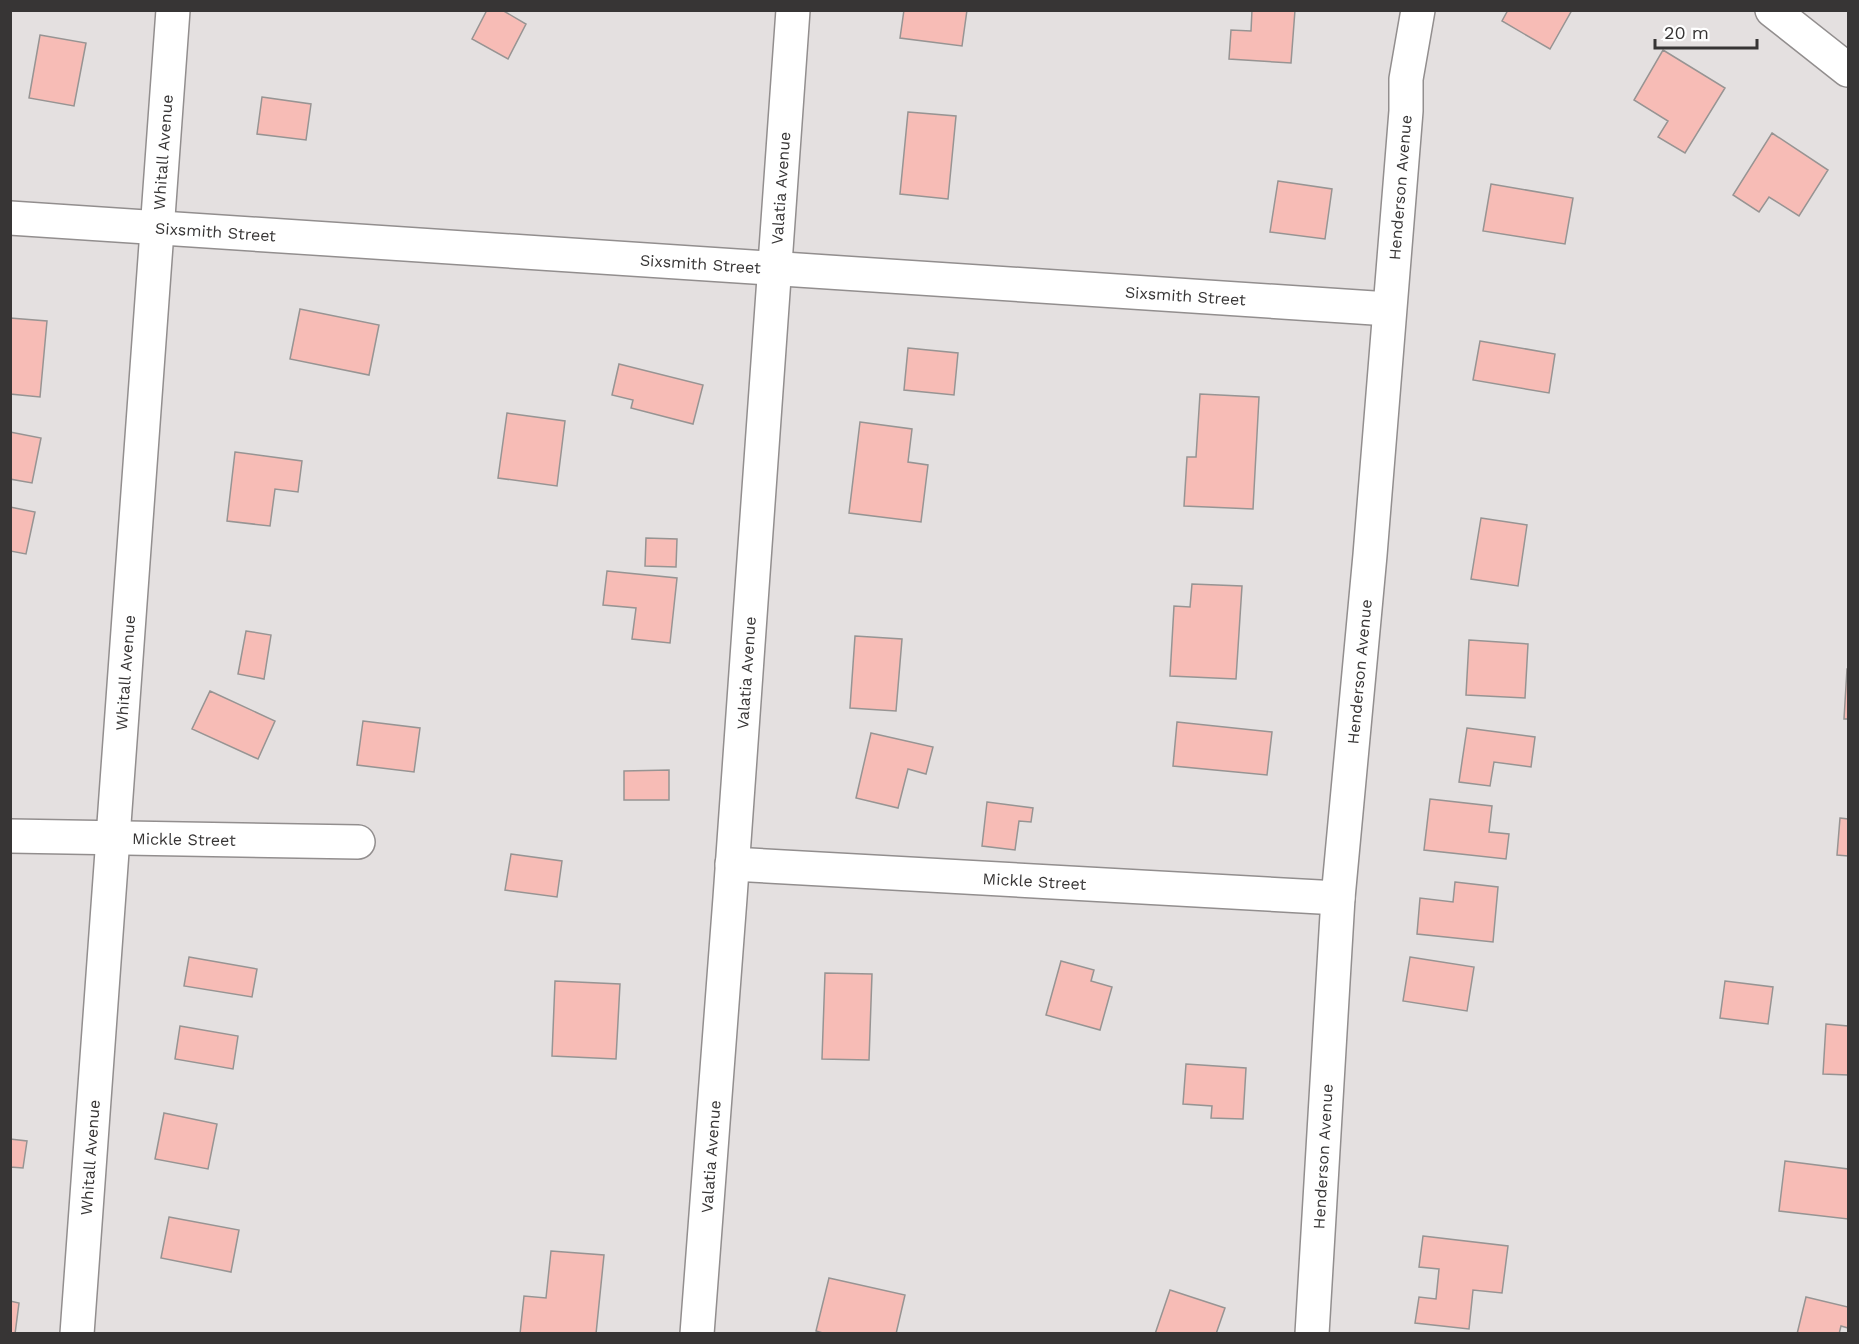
<svg xmlns="http://www.w3.org/2000/svg" width="1859" height="1344" font-family="'Work Sans',sans-serif">
	<rect width="100%" height="100%" fill="#e4e0e0"/>
	<path fill="#f7bcb6" stroke="#979493" stroke-width="1.5" d="M487,10H502L526,24L508,59L472,39Z
		M904,10H967L962,46L900,38Z
		M1252,10H1295L1291,63L1229,59L1231,30L1251,31Z
		M1508,10H1572L1550,49L1502,21Z
		M40,35L86,43L74,106L29,98Z
		M1663,50L1725,88L1685,153L1658,137L1668,121L1634,100Z
		M262,97L311,104L306,140L257,134Z
		M908,112L956,116L948,199L900,194Z
		M1772,133L1828,170L1799,216L1769,197L1759,212L1733,195Z
		M1278,181L1332,189L1325,239L1270,232Z
		M1491,184L1573,198L1565,244L1483,231Z
		M300,309L379,325L369,375L290,359Z
		M10,318L47,321L40,397L10,394Z
		M1480,341L1555,354L1549,393L1473,380Z
		M908,348L958,353L954,395L904,390Z
		M619,364L703,385L693,424L631,408L633,400L612,395Z
		M1200,394L1259,397L1253,509L1184,506L1187,457H1196Z
		M507,413L565,421L557,486L498,478Z
		M860,422L912,429L908,462L928,465L921,522L849,513Z
		M10,432L41,438L32,483L10,479Z
		M235,452L302,461L298,492L275,489L270,526L227,521Z
		M10,507L35,512L26,554L10,551Z
		M1481,518L1527,525L1518,586L1471,579Z
		M646,538L677,539L676,567L645,566Z
		M607,571L677,578L670,643L632,639L636,608L603,605Z
		M1192,584L1242,586L1236,679L1170,676L1174,606L1190,607Z
		M246,631L271,635L264,679L238,674Z
		M855,636L902,639L896,711L850,708Z
		M1469,640L1528,644L1525,698L1466,695Z
		M1847,669H1848V719H1844Z
		M210,691L275,721L258,759L192,729Z
		M363,721L420,728L414,772L357,765Z
		M1177,722L1272,732L1267,775L1173,766Z
		M1467,728L1535,737L1531,767L1494,762L1490,786L1459,782Z
		M871,733L933,747L926,774L908,769L898,808L856,798Z
		M669,770V800H624V771Z
		M1430,799L1492,806L1489,832L1509,834L1506,859L1424,850Z
		M987,802L1033,808L1031,822L1019,821L1015,850L982,846Z
		M1840,818L1848,819V856L1837,855Z
		M511,854L562,861L557,897L505,890Z
		M1455,882L1498,887L1493,942L1417,934L1420,898L1453,902Z
		M189,957L257,969L252,997L184,986Z
		M1410,957L1474,967L1467,1011L1403,1001Z
		M1061,961L1094,970L1091,981L1112,987L1100,1030L1046,1015Z
		M825,973L872,974L869,1060L822,1059Z
		M555,981L620,984L616,1059L552,1056Z
		M1725,981L1773,987L1768,1024L1720,1018Z
		M1826,1024L1848,1026V1075L1823,1074Z
		M180,1026L238,1036L233,1069L175,1059Z
		M1186,1064L1246,1068L1243,1119L1211,1118L1212,1106L1183,1104Z
		M164,1113L217,1124L208,1169L155,1159Z
		M10,1139L27,1141L23,1168L10,1167Z
		M1785,1161L1848,1169V1219L1779,1211Z
		M169,1217L239,1230L231,1272L161,1258Z
		M1423,1236L1508,1246L1502,1293L1473,1290L1469,1329L1415,1323L1419,1297L1436,1299L1439,1269L1419,1267Z
		M551,1251L604,1255L596,1334H520L524,1296L546,1298Z
		M829,1278L905,1295L896,1334H826L816,1331Z
		M1170,1290L1225,1308L1216,1334H1155Z
		M1806,1297L1848,1307V1328L1841,1326L1839,1334H1797Z
		M10,1301L19,1303L15,1334H10Z"/>
	<g fill="none" stroke-linecap="round" stroke-linejoin="round">
		<defs>
			<g id="minor">
				<path d="M1772,10L1848,70"/>
				<path id="s1" d="M10,218L1389,309"/>
				<path id="s2" d="M10,836L358,842"/>
				<path id="s3" d="M732,864L1338,898"/>
				<path id="s4" d="M77,1334L173,10"/>
				<path id="s5" d="M697,1334L730,898L793,10"/>
				<path id="s6" d="M1312,1334L1338,898L1370,555L1406,111V79L1418,10"/>
			</g>
		</defs>
		<use href="#minor" stroke="#928e8e" stroke-width="36"/>
		<use href="#minor" stroke="#fff" stroke-width="33"/>
	</g>
	<g text-anchor="middle" dominant-baseline="central" stroke-width="4.5" stroke-linejoin="round" paint-order="stroke">
		<g font-size="16" fill="#373535" stroke="#fff">
			<text stroke="none"><textPath href="#s4" startOffset="1185">Whitall Avenue</textPath></text>
			<text stroke="none"><textPath href="#s5" startOffset="1149">Valatia Avenue</textPath></text>
			<text stroke="none"><textPath href="#s6" startOffset="1150">Henderson Avenue</textPath></text>
			<text stroke="none"><textPath href="#s1" startOffset="206">Sixsmith Street</textPath></text>
			<text stroke="none"><textPath href="#s1" startOffset="692">Sixsmith Street</textPath></text>
			<text stroke="none"><textPath href="#s1" startOffset="1178">Sixsmith Street</textPath></text>
			<text stroke="none"><textPath href="#s6" startOffset="664">Henderson Avenue</textPath></text>
			<text stroke="none"><textPath href="#s4" startOffset="663">Whitall Avenue</textPath></text>
			<text stroke="none"><textPath href="#s5" startOffset="663">Valatia Avenue</textPath></text>
			<text stroke="none"><textPath href="#s2" startOffset="174">Mickle Street</textPath></text>
			<text stroke="none"><textPath href="#s3" startOffset="303">Mickle Street</textPath></text>
			<text stroke="none"><textPath href="#s6" startOffset="178">Henderson Avenue</textPath></text>
			<text stroke="none"><textPath href="#s4" startOffset="177">Whitall Avenue</textPath></text>
			<text stroke="none"><textPath href="#s5" startOffset="178">Valatia Avenue</textPath></text>
		</g>
	</g>
	<rect width="1859" height="1344" fill="none" stroke="#373535" stroke-width="24"/>
	<path d="M1655 39v9h102v-9" fill="none" stroke="#373535" stroke-width="3"/>
	<text x="1664" y="39" font-size="18" fill="#373535" stroke="#ffffff" stroke-width="4.5" paint-order="stroke">20 m</text>
</svg>
